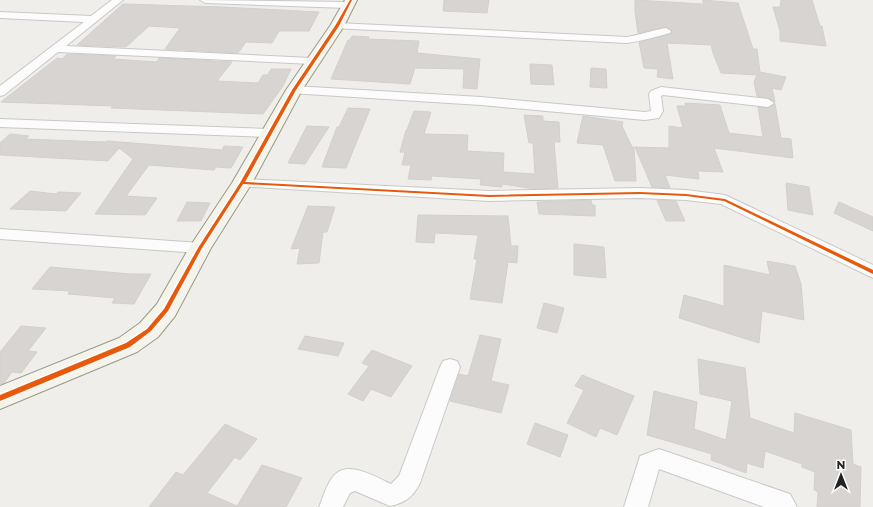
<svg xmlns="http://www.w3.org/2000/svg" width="873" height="507" font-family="Montserrat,sans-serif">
	<rect width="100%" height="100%" fill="#f0eeeb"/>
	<path fill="#d7d4d2" stroke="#d3d0cc" d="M444,0H489L487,13L443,11Z
		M635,0L703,4V0L738,3L753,49H757L760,72L786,77L781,90L772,88L775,102L768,98L757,96L754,82L757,75L721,73L713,53L711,45L667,43L673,79L657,77L658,69L644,68L639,42L670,34L672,31L666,27L638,33L635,12Z
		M781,0H812L820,26H822L826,46L780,41V31L773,7H780Z
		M123,4L223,7L319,12L309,31H279L272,43L246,42L238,53L165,49L180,28L149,26L126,47L77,45Z
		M352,36L369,37L368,39L419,41L417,53L480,59L477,89L463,88L464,69L415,68L410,84L331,79L348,40H350Z
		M67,54L116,56L113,59L157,62L159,58L232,62L217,81L258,83L263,75H268L271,69H291L283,86L263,114L111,108L113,106L1,102L57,58L62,59Z
		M530,64L552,65L554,85L531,84Z
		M591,68L606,69L607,88L590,87Z
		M685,103L720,105L729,133L763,137L758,107L768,108L775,104L781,138L791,139L793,158L714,148L723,172L698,171L699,179L665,175L670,188L652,187L635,147L669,148V126L683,128L677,106H686Z
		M348,108L370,109L346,168L322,167L337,127H339Z
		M414,111L431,112L424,134L468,135L467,151L504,153L503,172L535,174L533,143H529L524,115L543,116V121L559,122L560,142H554L558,188L535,189L502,184V187L480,185L481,179L432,176L431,180L408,179L411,165H402L405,152H400L406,130H407Z
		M583,116L623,122L622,126L632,147H634L636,181H615L603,145L577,143Z
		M307,126L329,127L305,164L288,163Z
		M10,134L29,136L25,139L106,142L107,141L222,150L224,146L243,147L231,168L216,167L214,170L149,165L126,196L157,198L145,215L95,214L133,159L119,148L108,161L0,155V143Z
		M786,183L809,187L813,215L788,210Z
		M30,191L56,194L58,192L81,193L66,211L10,209Z
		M591,200L592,205H595V216L539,214L537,202Z
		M657,200L676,201L685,221H666Z
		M187,202L210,203L201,221H177Z
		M839,202L873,217V231L834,213Z
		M308,206L335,207L327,232H323L319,263L297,264L300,248L291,249Z
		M418,215L508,216L511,246H518L517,263L508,262L502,303L470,299L477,259H474L478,235L435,233L434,243L416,242Z
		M574,244L604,247L606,278L574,275Z
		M767,261L795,266L801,284L804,320L762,311L759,343L679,318L684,295L724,306V265L770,275Z
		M50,267L130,274H151L134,304L112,303L115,298L68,294L70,291L32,289Z
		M544,303L564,308L557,333L537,328Z
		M21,326L46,328L28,351L37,352L21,373L12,372L4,383L0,384V352Z
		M480,335L501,339L491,381L509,385L501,413L450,401L459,374L468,376Z
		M305,336L344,343L338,356L298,349Z
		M372,350L412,366L391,397L371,389L363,401L348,394L369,366L362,363Z
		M698,359L745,368L750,418L794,433L795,413L851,430L853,464L861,467L860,507H817L818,492L814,490L815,472L802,467V464L765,451L763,468L747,463L746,473L711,460L712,454L647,435L654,391L697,402L694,429L726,440L732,401L700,394Z
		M582,375L634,396L617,435L600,428L596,437L567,423L584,390L575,386Z
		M535,423L568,435L560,457L527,444Z
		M225,424L257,439L240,460L235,457L207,493L237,506L262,465L302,478L286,507H149L176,472L183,475Z"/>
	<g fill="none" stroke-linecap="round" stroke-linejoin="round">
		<defs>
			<path id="street" d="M112,0H123L66,46L312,58L318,61L312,64L58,52L4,95L0,96V86L84,22L0,18V12L91,16Z
				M200,0L348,2L353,5L348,8L205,3Z
				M337,23L627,37C641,35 652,30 666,28L671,31L670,33C655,37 642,41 627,43L333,28L332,26Z
				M294,86L481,97L645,112L651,111L649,94L651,91L661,87L768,99L774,103L768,107L663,95L661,96L663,111L659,118L645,120L481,105L290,93L288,90Z
				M0,119L268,129L273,130L275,133L273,136L268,137L0,127Z
				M242,179L489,191L640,188L686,190L725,195L873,265V278L721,204L686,200L640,198L489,201L237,186L235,183L237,180Z
				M0,229L200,243L206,244L208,248L206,252L200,253L0,239Z
				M450,359L457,361L460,367L420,483C413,497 405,503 390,506L355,491L350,493L343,507H319C323,498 326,486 332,478C346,458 375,477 391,484L399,476L440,367L443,361Z
				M659,449L790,494L797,507H764L659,469L648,507H624L640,456Z"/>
			<path id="secondary" d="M345,0H357L344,26L302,90L252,183L211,248L175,316L158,337L137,352L0,409V386L119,338L140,323L157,304L189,248L232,183L286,90L330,26Z"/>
		</defs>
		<use href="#street" stroke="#c9c8c7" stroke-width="2"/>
		<use href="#secondary" stroke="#999a82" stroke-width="2"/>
		<use href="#street" fill="#fdfcfc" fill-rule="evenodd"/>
		<use href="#secondary" fill="#f4f4ed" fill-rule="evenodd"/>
		<defs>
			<path id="cycleway" d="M350,0H352L339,26L296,90L245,182L489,195L640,192L686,194L725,199L873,270V274L724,201L686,196L640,194L489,197L243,184L202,248L168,311L151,331L130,347L0,401V395L126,343L147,329L164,309L198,248L240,183L292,90L335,26Z"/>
		</defs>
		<use href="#cycleway" stroke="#fff" stroke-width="3"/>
		<use href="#cycleway" fill="#e8590c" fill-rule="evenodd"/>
	</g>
	<g transform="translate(841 475)" stroke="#ffffff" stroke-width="3" paint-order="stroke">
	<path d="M0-3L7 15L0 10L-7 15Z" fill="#222222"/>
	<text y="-6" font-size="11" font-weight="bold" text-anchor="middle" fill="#222222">N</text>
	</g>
</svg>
